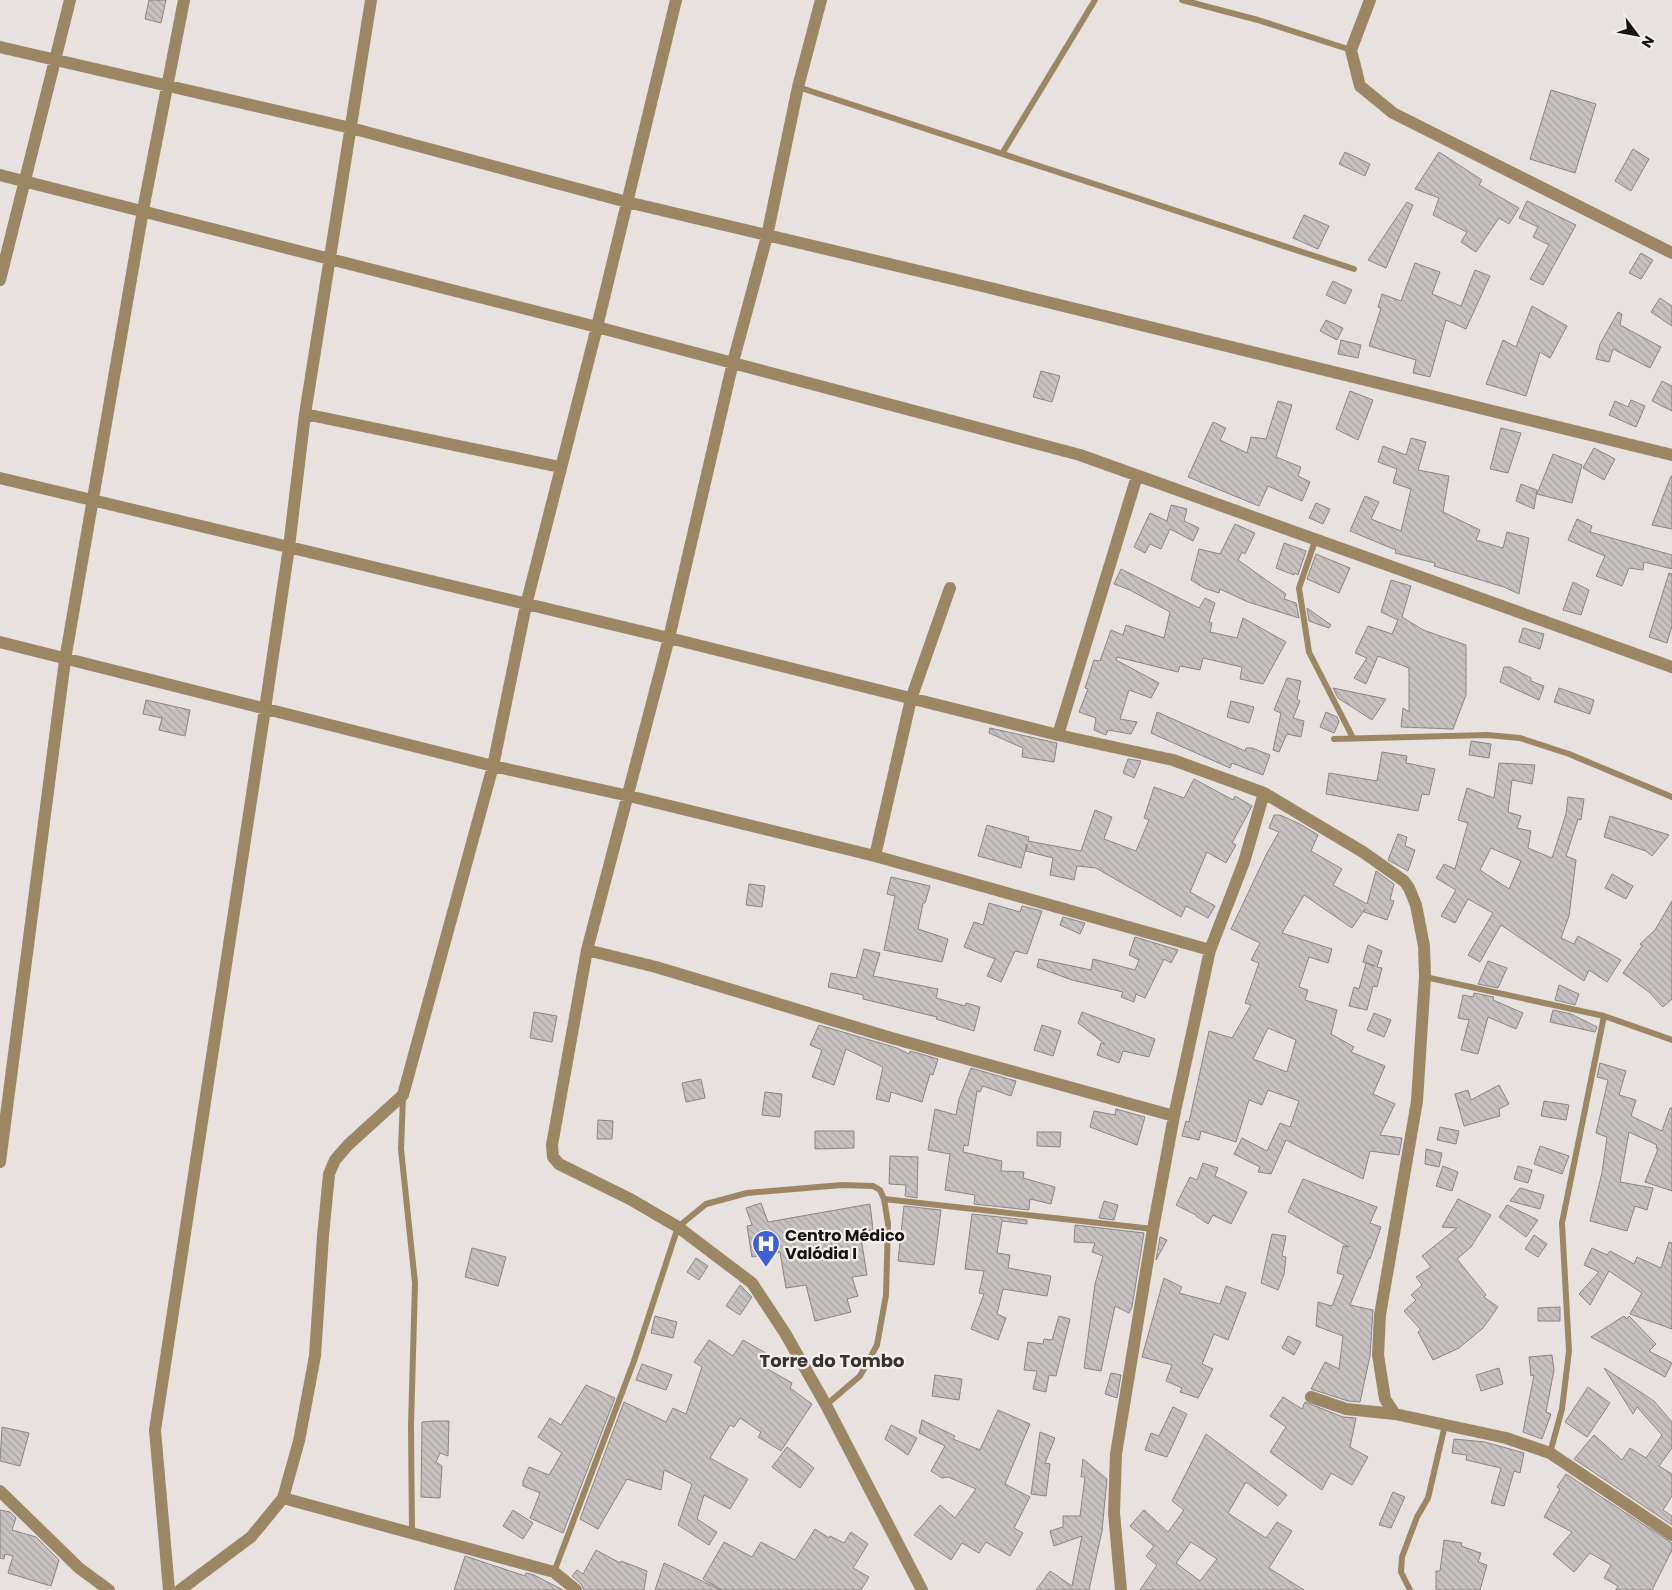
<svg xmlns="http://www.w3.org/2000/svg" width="1672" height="1590" font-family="Poppins,sans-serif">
	<defs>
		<pattern id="building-back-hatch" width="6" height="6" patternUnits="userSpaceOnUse" patternTransform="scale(1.25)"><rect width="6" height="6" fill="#c7c1c1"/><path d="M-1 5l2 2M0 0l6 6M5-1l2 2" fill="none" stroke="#aaa5a5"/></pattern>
	</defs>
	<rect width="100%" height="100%" fill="#e7e2e0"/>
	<path fill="url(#building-back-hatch)" stroke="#8b8685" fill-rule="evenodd" d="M149,0H166L161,23L145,19Z
		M1551,90L1596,104L1575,173L1530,159Z
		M1633,149L1649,159L1631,191L1615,181Z
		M1345,152L1370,164L1365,176L1339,164Z
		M1439,152L1482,180L1479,185L1519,208L1509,224L1499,218L1476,252L1461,242L1467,232L1433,215L1439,198L1415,189Z
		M1527,201L1576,225L1543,285L1530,279L1549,245L1533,237L1538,227L1519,218Z
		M1407,202L1413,205L1386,268L1368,260Z
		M1304,215L1329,226L1318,249L1293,238Z
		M1641,253L1653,260L1641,279L1629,273Z
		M1415,263L1440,272L1432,294L1461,306L1475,270L1490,276L1466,329L1446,320L1430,377L1413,373L1416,360L1369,346L1381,308L1378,307L1382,294L1401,301Z
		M1333,281L1352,290L1345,304L1326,295Z
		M1660,298L1672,306V326L1651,312Z
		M1532,306L1567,326L1550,358L1540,352L1526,396L1486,384L1503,340L1516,347Z
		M1618,312L1622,314L1620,325L1661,347L1650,368L1613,349L1609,362L1596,359L1600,344Z
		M1326,320L1343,328L1337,340L1320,331Z
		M1341,340L1361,345L1358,358L1338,354Z
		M1041,371L1060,376L1052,402L1033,397Z
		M1662,381L1672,386V411L1652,401Z
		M1350,391L1373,400L1358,440L1336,429Z
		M1631,400L1645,406L1636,427L1609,415L1615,401L1628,407Z
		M1278,401L1292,405L1276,457L1301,467L1298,476L1310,482L1302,501L1268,486L1259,506L1188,477L1213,422L1226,428L1220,440L1247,453L1251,437L1266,439Z
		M1501,428L1521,433L1508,473L1490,469Z
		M1411,438L1426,442L1418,470L1449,476L1443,512L1480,530L1476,540L1503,548L1507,532L1529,538L1519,594L1504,587L1434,566L1435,563L1395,553L1396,550L1350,531L1365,496L1379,502L1371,519L1401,531L1411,489L1393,483L1397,469L1378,462L1383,446L1406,455Z
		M1594,448L1615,459L1604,480L1583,468Z
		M1553,454L1582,465L1572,503L1537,494Z
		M1671,476H1672V529L1652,525Z
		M1521,484L1537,490L1534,509L1516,501Z
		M1316,503L1330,509L1323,524L1309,518Z
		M1171,505L1187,509L1184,521L1199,528L1193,541L1170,529L1161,549L1150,544L1145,553L1134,547L1150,513L1167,521Z
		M1577,519L1592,526L1590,532L1672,555V569L1644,562L1643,570L1629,568L1622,586L1596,576L1605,556L1568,540Z
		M1235,524L1255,533L1245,554L1242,552L1238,560L1286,594L1284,599L1296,603L1299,618L1248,602L1220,589L1219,593L1204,588L1191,580L1199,549L1220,554Z
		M1284,543L1306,551L1298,575L1295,573L1294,575L1276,568Z
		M1316,554L1350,568L1339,593L1307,579Z
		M1121,569L1199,608L1205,598L1215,603L1209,622L1212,623L1210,632L1237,638L1243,618L1286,642L1263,684L1240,679L1242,667L1203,658L1200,670L1180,666L1178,672L1117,657L1116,660L1159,683L1151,698L1129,690L1120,719L1137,722L1131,734L1108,730L1106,735L1094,730L1096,718L1079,712L1088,689L1085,688L1094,660L1100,661L1111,630L1123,635L1126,625L1164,638L1170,612L1130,590L1114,584Z
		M1669,573L1672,574V626L1667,643L1649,637Z
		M1391,580L1411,586L1402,617L1423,630L1466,645V695L1453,729L1401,727L1403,708L1409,712V668L1378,656L1366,684L1354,678L1367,658L1355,653L1368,626L1392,634L1398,620L1381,612Z
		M1573,582L1589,590L1581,615L1563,610Z
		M1307,608L1331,625L1329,628L1309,621Z
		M1523,628L1544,634L1540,649L1519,642Z
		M1504,667H1510L1531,678V681L1544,686L1539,700L1500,682Z
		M1287,678L1301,681L1297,699L1300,701L1293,718L1304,721L1301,737L1287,734L1279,752L1273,750L1281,713L1274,710Z
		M1333,688L1386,699L1372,720L1338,698Z
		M1559,688L1594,700L1590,714L1554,702Z
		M146,700L190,710L185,736L159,730L162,718L143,714Z
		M1231,701L1254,707L1249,723L1227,717Z
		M1157,712L1245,751L1246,748H1252L1270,755L1263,775L1232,763L1230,768L1151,733Z
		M1326,712L1337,717L1339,722L1334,733L1320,727Z
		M990,728L1057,743L1054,762L1022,757L1023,748L989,733Z
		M1471,741L1491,744L1489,758L1469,755Z
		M1382,752L1407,756L1406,763L1435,769L1429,795L1422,794L1418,811L1326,794L1329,773L1377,781Z
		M1128,759L1141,761L1134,778L1123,773Z
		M1499,763L1535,765L1532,784L1512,780L1508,812L1521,816L1517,828L1531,831L1528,848L1552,858L1566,814L1568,797L1584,799L1581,820L1578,819L1566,856L1576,860L1569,916L1561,938L1574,944L1578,936L1621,960L1607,982L1589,970L1584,981L1501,925L1480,962L1468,955L1493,913L1468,899L1455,923L1441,916L1456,890L1436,878L1444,864L1455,869L1468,823L1458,820L1467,788L1494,798ZM1491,848L1521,861L1509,889L1480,870Z
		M1194,779L1233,800L1235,796L1252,806L1232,843L1236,845L1226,863L1207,852L1190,892L1215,906L1208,918L1186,906L1181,917L1096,868L1077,866L1074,880L1050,875L1053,858L1026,851L1027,844L1021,868L978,856L987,825L1029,837L1028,841L1081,851L1095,810L1112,817L1104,839L1136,851L1149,820L1144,818L1154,787L1184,798Z
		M1274,815H1280L1300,824L1318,835L1311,851L1342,869L1333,885L1367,904L1376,871L1394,884L1390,900L1394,901L1387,920L1364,912L1365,909L1352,928L1304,895L1282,933L1332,949L1328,963L1309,957L1299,987L1308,990L1305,1000L1337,1010L1331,1034L1354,1047L1351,1052L1385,1066L1373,1094L1395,1104L1380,1135L1402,1138L1399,1155L1370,1151L1363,1179L1286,1140L1271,1174L1258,1172L1260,1167L1234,1154L1242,1138L1267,1151L1280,1123L1290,1127L1299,1101L1268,1090L1262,1105L1249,1100L1236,1142L1201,1131L1199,1140L1182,1136L1186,1121L1189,1122L1209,1031L1232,1038L1251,1005L1245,1003L1259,963L1251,960L1260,943L1231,929L1267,853L1279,832L1269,828ZM1268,1028L1296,1040L1287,1072L1253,1059Z
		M1610,816L1669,835L1652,856L1646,851L1604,837Z
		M1398,834L1407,837L1405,846L1415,850L1408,871L1388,860Z
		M1612,874L1633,886L1626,899L1605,888Z
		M891,877L930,886L925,903H923L918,929L948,939L942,962L884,950L895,896L887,894Z
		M749,884L765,886L762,907L746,905Z
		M1672,901V999L1663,1007L1649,992L1623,973L1642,946L1640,944L1655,930Z
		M989,903L1020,912L1022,906L1042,911L1027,954L1015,951L1001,982L987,976L995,959L964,947L974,922L983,925Z
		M1063,917L1085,923L1080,934L1060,925Z
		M1135,937L1178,950L1171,963L1164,959L1145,998L1136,994L1134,1002L1121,997L1123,992L1072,980L1037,967L1039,959L1091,970L1093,959L1135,970L1139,960L1129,955Z
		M1368,945L1382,951L1377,967L1382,968L1377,987L1373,986L1367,1010L1349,1006L1354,987L1359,989L1366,963L1375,966L1363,962Z
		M864,949L880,953L873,976L938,989L936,998L965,1006L966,1003L980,1007L974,1031L936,1019L937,1017L863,999V995L828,987L831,973L856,978Z
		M1488,961L1507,968L1498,988L1478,984Z
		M1559,985L1579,994L1575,1005L1555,1000Z
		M1474,993L1494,997L1493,1000L1523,1013L1516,1029L1488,1017L1478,1054L1461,1050L1469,1020L1458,1018L1463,995L1473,997Z
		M1553,1010L1571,1014L1597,1027L1595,1032L1550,1022Z
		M534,1012L557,1016L552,1042L530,1038Z
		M1082,1012L1155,1039L1149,1057L1123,1051L1119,1063L1097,1055L1101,1043L1105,1044L1078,1023Z
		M1374,1013L1391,1020L1384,1037L1367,1030Z
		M819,1025L897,1048L909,1054L910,1051L938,1059L933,1075L930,1074L922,1102L891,1092L889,1102L876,1099L883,1067L846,1049L834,1085L812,1077L822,1050L810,1045Z
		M1042,1025L1061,1031L1053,1056L1034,1050Z
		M1600,1063L1626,1071L1619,1095L1636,1100L1631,1116L1662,1131L1670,1108H1672V1191L1645,1182L1658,1149L1656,1148L1657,1145L1629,1132L1620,1182L1653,1188L1647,1210L1635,1206L1627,1231L1590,1221L1602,1173L1607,1137L1596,1133L1608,1080L1597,1077Z
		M971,1068L1016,1081L1011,1096L983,1086L980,1092L977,1091L968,1146L964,1145L963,1152L1002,1161L1001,1171L1024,1172L1023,1178L1055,1187L1051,1204L1030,1199L1029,1210L974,1204L975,1195L945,1190L950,1154L928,1150L935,1109L956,1115L959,1099Z
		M701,1079L705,1098L686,1102L682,1083Z
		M1499,1085L1509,1104L1499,1109L1500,1116L1464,1126L1455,1094L1468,1090L1471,1100Z
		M765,1092L782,1094L780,1117L762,1115Z
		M1544,1101L1569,1105L1566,1120L1541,1116Z
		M1116,1109L1145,1117L1137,1145L1090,1127L1094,1111L1115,1115Z
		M598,1120L613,1121L612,1139H597Z
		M1440,1127L1459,1131L1456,1144L1437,1140Z
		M815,1131H854V1148L815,1149Z
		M1037,1132H1061L1060,1147L1037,1146Z
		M1540,1146L1569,1156L1562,1174L1534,1164Z
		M1426,1149L1442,1153L1439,1167L1425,1164Z
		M890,1156L918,1157L917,1198L905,1196L906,1185L889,1184Z
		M1203,1163L1218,1168L1215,1176L1247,1192L1231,1224L1213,1215L1208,1224L1196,1216V1215L1176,1205L1190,1177L1197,1180Z
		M1443,1166L1458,1172L1452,1191L1436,1186Z
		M1518,1166L1532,1170L1528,1183L1514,1179Z
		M1303,1179L1377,1207L1370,1223L1381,1227L1370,1259L1369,1258L1350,1305L1373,1310L1370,1356L1360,1402L1348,1401L1311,1389L1325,1362L1339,1369L1343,1336L1316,1326L1318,1302L1332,1306L1344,1275L1337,1273L1343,1246L1349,1247L1288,1212Z
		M1520,1188L1544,1195L1540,1209L1510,1201Z
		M1458,1199L1491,1215L1471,1247L1457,1259L1486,1295L1484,1297L1498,1307L1483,1328L1459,1348L1433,1360L1418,1332L1421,1330L1404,1311L1416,1300L1411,1295L1422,1285L1416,1277L1431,1267L1422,1256L1457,1228L1442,1227Z
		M1104,1201L1118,1205L1114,1220L1099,1218Z
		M761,1203L768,1222L870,1204L873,1230L860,1232L867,1275L852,1277L858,1296L847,1299L851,1312L815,1321L806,1285L786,1288L780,1252L752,1257L747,1226L752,1225L746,1208Z
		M1507,1205L1538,1220L1526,1237L1499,1217Z
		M904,1206L941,1210L934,1265L898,1261Z
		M972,1214L1027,1220V1224L1002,1221L997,1253L1010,1255L1008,1268L1051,1276L1047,1296L1003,1289L997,1314L1006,1318L998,1340L971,1329L984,1294L979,1293L984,1271L965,1269Z
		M1075,1225L1144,1233L1132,1307L1129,1313L1115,1306L1101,1371L1084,1368L1095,1284L1103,1256L1092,1252L1095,1243L1074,1242Z
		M1272,1234L1286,1236L1282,1256L1286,1257L1284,1274L1278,1290L1261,1283Z
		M1534,1235L1547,1244L1538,1257L1525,1249Z
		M1160,1237L1167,1240L1156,1260Z
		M1669,1242L1672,1243V1329L1630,1314L1642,1293L1609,1271L1590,1305L1579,1294L1599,1272L1584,1265L1592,1248L1607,1255L1610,1251L1634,1264L1637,1257L1661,1268Z
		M472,1248L506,1257L498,1286L465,1277Z
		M696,1258L708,1266L699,1280L687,1272Z
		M1164,1278L1182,1287L1179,1293L1220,1304L1226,1286L1246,1293L1228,1340L1214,1334L1202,1364L1213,1369L1198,1398L1180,1392L1182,1388L1166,1381L1172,1365L1142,1357Z
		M740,1285L752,1297L740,1315L726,1306Z
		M1560,1307V1321H1538V1308Z
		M655,1316L677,1322L673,1338L651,1333Z
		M1059,1316L1070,1319L1056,1376L1049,1375L1046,1392L1033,1389L1037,1371L1024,1370L1028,1342L1043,1344L1044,1339L1052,1340Z
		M1624,1316L1627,1319L1629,1316L1656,1344L1649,1351L1672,1363L1665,1377L1591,1337Z
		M1288,1336L1301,1342L1294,1355L1282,1348Z
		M709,1340L733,1356L743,1340L771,1356L764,1367L792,1383L790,1388L812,1404L781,1451L758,1437L761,1432L740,1418L734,1427L730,1425L710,1458L748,1479L730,1509L704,1495L697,1519L717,1532L709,1545L678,1525L692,1484L664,1470L661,1490L627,1479L598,1529L580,1519L624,1402L666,1422L673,1408L686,1414L702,1367L694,1362Z
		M1552,1355L1554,1370L1546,1412L1551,1414L1542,1439L1523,1432L1534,1375L1531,1376L1529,1357Z
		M642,1364L672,1375L666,1390L636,1380Z
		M1499,1368L1503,1384L1481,1391L1476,1375Z
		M1604,1368L1654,1401L1672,1422V1448L1659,1466L1672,1474V1496L1663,1510L1672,1516V1525L1574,1459L1594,1435L1622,1460L1630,1448L1646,1458L1662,1435L1637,1407L1633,1414Z
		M1111,1373L1121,1375L1117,1398L1105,1394Z
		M935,1375L962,1379L959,1400L932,1396Z
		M586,1385L615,1398L563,1533L530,1518L540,1493L523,1486V1481L529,1467L549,1475L562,1453L538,1437L550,1418L561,1425Z
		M1588,1387L1610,1403L1587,1437L1565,1422Z
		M1283,1397L1302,1409L1305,1402L1343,1417L1356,1418L1350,1447L1368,1457L1352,1485L1331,1473L1322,1490L1270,1452L1286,1427L1270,1416Z
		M1173,1407L1187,1414L1167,1457L1145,1450L1151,1433L1159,1436Z
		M998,1410L1030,1424L1005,1484L1030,1497L1014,1528L1023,1533L1010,1556L986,1542L979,1553L962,1543L951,1560L914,1535L940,1505L955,1518L976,1489L948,1477L942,1478L931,1471L945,1446L919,1433L922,1420L955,1436L953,1439L980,1450Z
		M434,1421H449L448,1456L440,1453L436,1462L442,1466L440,1498L421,1497L422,1422Z
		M891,1425L917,1438L908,1455L885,1439Z
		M2,1427L29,1433L20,1466L0,1461Z
		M1040,1432L1055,1438L1045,1463L1050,1464L1046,1496L1031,1494Z
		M1206,1434L1287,1495L1278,1506L1246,1482L1228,1513L1266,1538L1277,1522L1292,1531L1269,1568L1304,1590H1140L1157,1565L1146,1556L1154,1546L1130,1526L1144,1510L1168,1532L1184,1510L1172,1501ZM1191,1542L1217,1559L1200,1581L1176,1563Z
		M1454,1439L1485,1442L1524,1453L1520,1473L1514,1471L1504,1506L1491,1503L1501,1468L1466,1460L1467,1455L1452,1453Z
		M787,1447L814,1468L800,1488L772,1467Z
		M1083,1459L1107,1479L1102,1531L1089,1590H1036L1050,1571L1072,1586L1082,1536L1054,1546L1050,1531L1063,1527V1516H1080L1085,1477H1081Z
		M1566,1474L1672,1543V1550L1652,1590H1616L1618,1586L1604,1578L1611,1565L1590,1553L1574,1572L1553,1554L1572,1532L1544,1517L1560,1489L1557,1487Z
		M1393,1492L1405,1497L1391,1528L1379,1525Z
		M0,1510L10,1512L16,1518L12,1530L36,1537L59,1560L51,1586L8,1573L13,1556L5,1554L4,1559L0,1558Z
		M513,1510L533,1523L523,1539L503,1526Z
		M815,1529L829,1538L830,1536L844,1543L851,1532L868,1544L853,1568L869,1577L861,1590H722L703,1579L724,1542L752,1557L761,1542L795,1560Z
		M1444,1540L1462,1543L1461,1546L1481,1553L1478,1562L1487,1565L1480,1590H1436V1571H1440Z
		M596,1550L620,1563L621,1561L647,1571L644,1590H584L581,1584L572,1576L577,1570L583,1574Z
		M465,1556L525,1576L526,1573L534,1575L563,1590H454Z
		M664,1563L721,1590H655Z"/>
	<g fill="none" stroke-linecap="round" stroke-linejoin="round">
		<path stroke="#9d8663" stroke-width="6" d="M1182,0L1258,20L1351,50
			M798,87L1354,269
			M1003,152L1095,0
			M1315,541L1299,588L1309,652L1353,738
			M1334,739L1487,735L1520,738L1569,754L1672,797
			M1425,977L1604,1016L1672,1040
			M403,1097L401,1149L415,1283L411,1425L412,1533
			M884,1199L1153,1229
			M1550,1453L1562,1409L1569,1351L1562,1223L1604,1016
			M554,1572L634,1361L678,1227L706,1204L747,1193L842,1185L873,1186L880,1190L884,1199L888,1224L886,1295L877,1345L860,1376L826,1405
			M1410,1590L1401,1572L1402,1557L1417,1517L1428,1498L1445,1425"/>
		<path stroke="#9d8663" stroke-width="12" d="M821,0L798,87L767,236L733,362L669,638L587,950L552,1145L553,1157L559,1164L630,1199L678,1227L752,1283L785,1333L826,1405L922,1590
			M1370,0L1351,50L1360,86L1393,113L1672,253
			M0,47L351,128L627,202L978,285L1672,455
			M0,175L597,327L1080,455L1672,667
			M0,280L70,0
			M305,414L560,467
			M0,478L669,638L1058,735L1173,760L1264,793L1363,852L1404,881L1409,888L1416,905L1424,946L1425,977L1417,1101L1380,1315L1378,1355L1385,1399L1395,1414
			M0,642L493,766L629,796L875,856L1210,950
			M1058,735L1137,476
			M875,856L911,699L950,588
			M587,950L656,967L888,1037L1174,1116
			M0,1162L65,660L143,210L184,0
			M1311,1397L1346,1409L1395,1414L1506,1438L1550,1453L1672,1535
			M0,1491L79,1568L109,1590
			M283,1498L554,1572L576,1590
			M169,1590L155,1430L265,709L289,547L305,414L371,0
			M180,1590L251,1537L283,1498L299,1441L315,1356L323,1236L329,1174L335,1160L348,1145L403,1095L493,766L526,605L597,327L676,0
			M1121,1590L1114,1513L1116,1454L1153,1229L1174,1116L1210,950L1244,862L1264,793"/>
	</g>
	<defs>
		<symbol id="hospital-pin" viewBox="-11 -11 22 30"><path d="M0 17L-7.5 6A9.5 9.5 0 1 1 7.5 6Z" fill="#4061d3" stroke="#f4efed"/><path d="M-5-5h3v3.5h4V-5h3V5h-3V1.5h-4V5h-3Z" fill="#fff"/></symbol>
	</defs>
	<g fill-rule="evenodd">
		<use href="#hospital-pin" x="750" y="1228" width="32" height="43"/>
	</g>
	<g text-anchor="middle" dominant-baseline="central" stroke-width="4.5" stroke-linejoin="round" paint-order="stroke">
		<g font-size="16" font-weight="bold" fill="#171514" stroke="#f4efed" text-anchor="start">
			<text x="785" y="1235">Centro Médico<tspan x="785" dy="18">Valódia I</tspan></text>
		</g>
		<g font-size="18" font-weight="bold" fill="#363331" stroke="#f4efed">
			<text x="832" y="1360">Torre do Tombo</text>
		</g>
	</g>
	<g transform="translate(1637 35) rotate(122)" stroke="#f4efed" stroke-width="4" paint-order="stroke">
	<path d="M0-4L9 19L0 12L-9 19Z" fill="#171514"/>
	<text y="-8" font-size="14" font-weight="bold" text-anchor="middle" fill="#171514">N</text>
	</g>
</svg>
